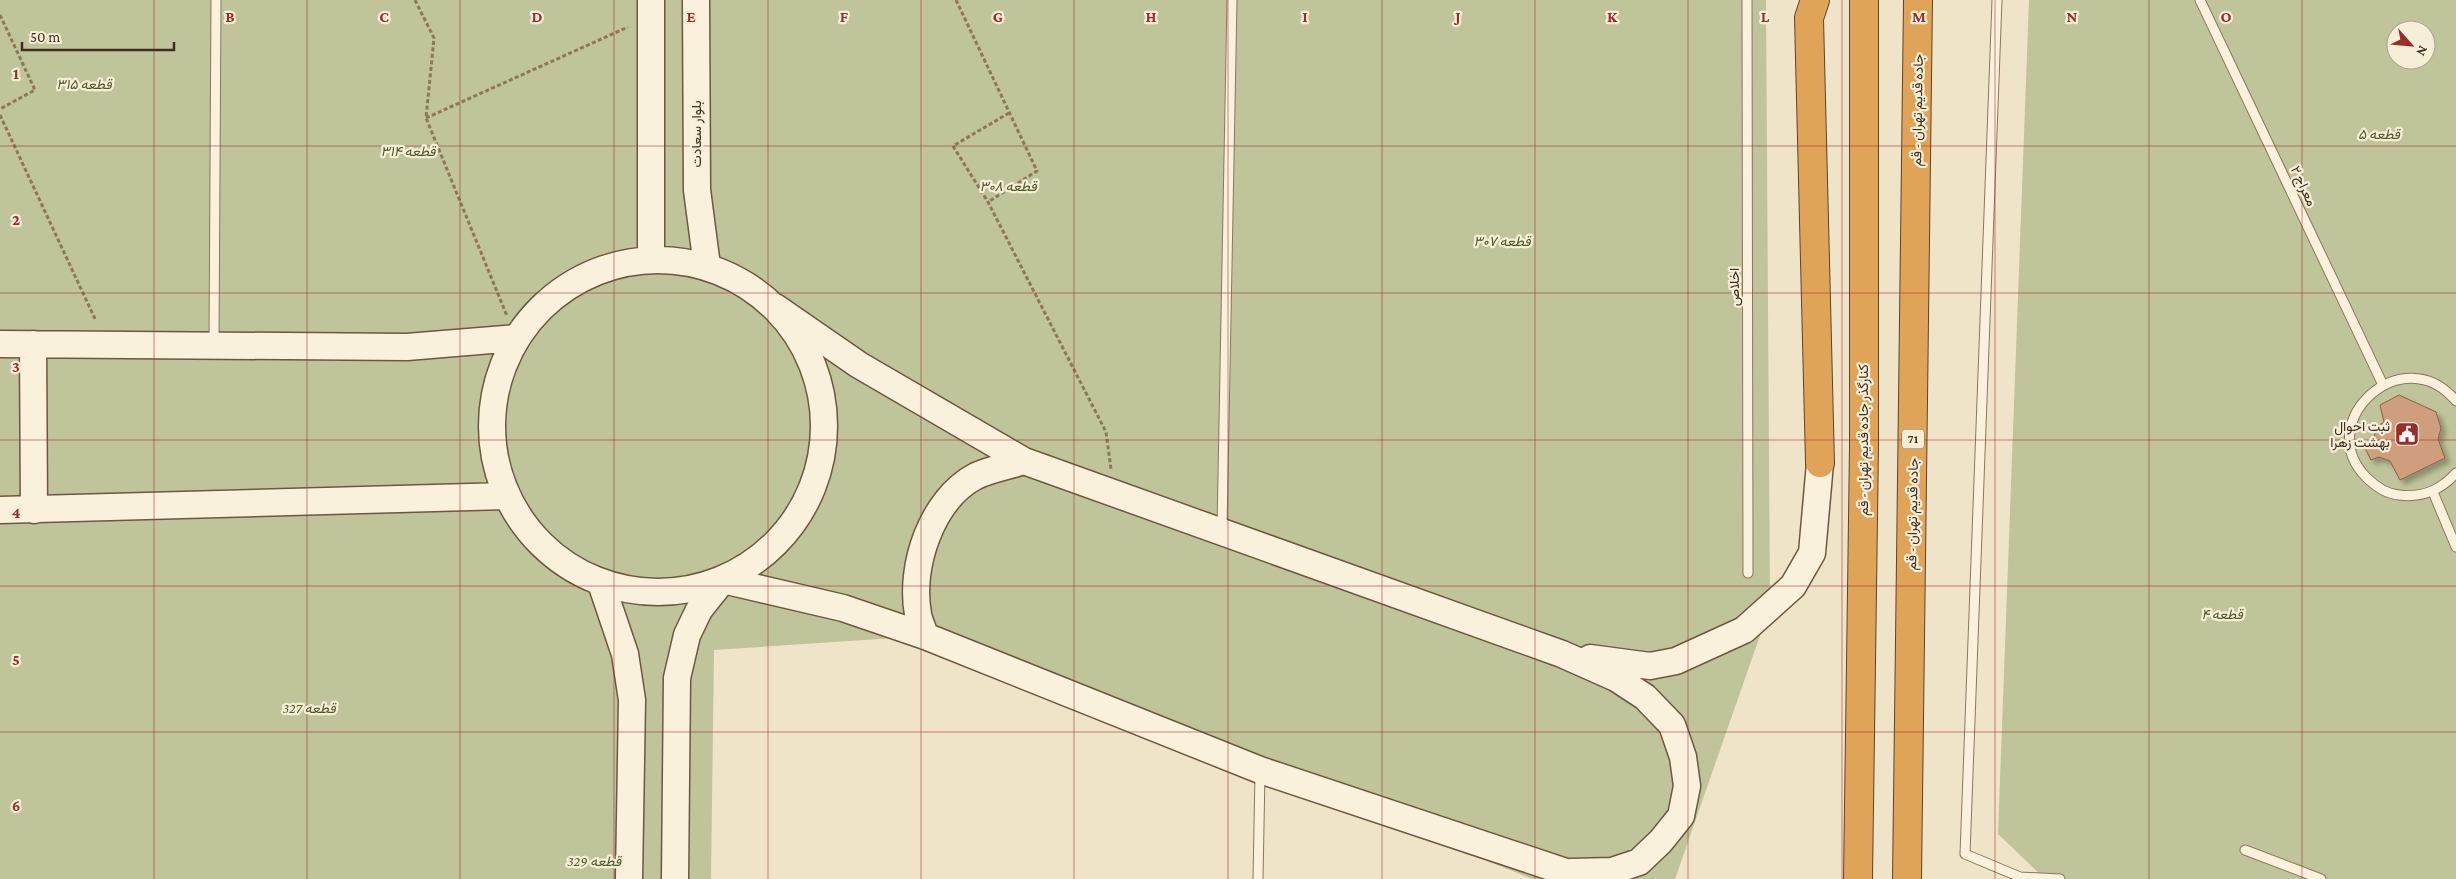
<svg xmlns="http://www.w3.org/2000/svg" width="2456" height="879" font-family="'Crimson Pro',Vazirmatn,serif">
	<defs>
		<filter id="shadow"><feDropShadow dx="4.5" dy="4.5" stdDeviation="2.5" flood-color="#0004"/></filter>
	</defs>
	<rect width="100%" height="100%" fill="#f0e4c8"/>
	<path fill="#bfc49a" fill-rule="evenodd" d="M0,0H1766L1770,607L1675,879H1532L925,636L714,650L711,879H0Z
		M2029,0H2456V879H2045L1998,834ZM2396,30H2426V60H2396Z"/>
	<path fill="#cf9f7d" stroke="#8d5f41" filter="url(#shadow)" d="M2399,395L2436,412L2441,428L2438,439L2445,458L2400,480L2390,461L2379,457L2371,460L2363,444L2374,439L2376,427L2384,422L2380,405Z"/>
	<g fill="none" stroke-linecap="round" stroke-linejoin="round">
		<defs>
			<path id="lane" d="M1747,0L1748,573
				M1997,0L1965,854L2020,877L2060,879
				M2200,0L2383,385
				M214,342L216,0
				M2456,401C2403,337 2312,422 2366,477C2375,486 2386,494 2399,495C2422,498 2440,491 2456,473
				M2433,492L2456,547
				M1222,529L1232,0
				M2245,850L2321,879
				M1258,879L1260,773"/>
			<path id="secondary" d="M651,0V259
				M696,0L697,190L707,266
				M492 426a166 166 0 1 1 332 0a166 166 0 1 1-332 0Z
				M775,307L859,365L1024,461L1562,654L1616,678L1645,697L1672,725L1683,757L1687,786L1681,816L1661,841L1639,862L1612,871L1571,872
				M0,344L407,347L516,338
				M33,344L34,510
				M0,510L506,496
				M601,583L625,654L632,700L629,879
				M925,636C923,628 919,621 918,614C909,566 932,499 976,476C991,469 1009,466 1024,461
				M1590,658L1650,666L1676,661L1744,630L1793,586L1812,553L1820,463
				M675,879L677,678L687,635L699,610L723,580L843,608L925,636L1260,770L1587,879"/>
			<path id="highway" d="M1815,0L1809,18L1820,463
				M1858,879L1864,446V0
				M1907,879L1918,0"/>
		</defs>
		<use href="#lane" stroke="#8d765c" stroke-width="11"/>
		<use href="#secondary" stroke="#6f573f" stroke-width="29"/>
		<use href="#highway" stroke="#5b4430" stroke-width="30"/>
		<path stroke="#8d765c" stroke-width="3" stroke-dasharray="4 2.5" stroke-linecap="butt" d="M415,0L434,38L426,118L507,316
			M956,0L1037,171L988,202
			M0,15L35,90L0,109
			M1009,113L953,146L988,202L1106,432L1111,469
			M0,115L96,321
			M426,118L628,27"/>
		<use href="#lane" stroke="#faf1dc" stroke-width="9"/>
		<use href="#secondary" stroke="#faf1dc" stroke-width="26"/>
		<use href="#highway" stroke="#e0a458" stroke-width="28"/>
	</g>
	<path fill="none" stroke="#9e2a2b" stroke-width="1" stroke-opacity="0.55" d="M154,0V879M307,0V879M460,0V879M614,0V879M768,0V879M921,0V879M1074,0V879M1228,0V879M1382,0V879M1535,0V879M1688,0V879M1842,0V879M1995,0V879M2149,0V879M2302,0V879M0,146H2456M0,293H2456M0,440H2456M0,586H2456M0,732H2456"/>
	<defs>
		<symbol id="civic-square" viewBox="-11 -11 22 22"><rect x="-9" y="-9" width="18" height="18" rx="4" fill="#9e2a2b" stroke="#f7eed8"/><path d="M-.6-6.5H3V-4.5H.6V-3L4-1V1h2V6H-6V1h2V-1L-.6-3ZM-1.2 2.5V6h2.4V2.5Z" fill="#fff"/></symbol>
	</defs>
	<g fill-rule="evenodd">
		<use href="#civic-square" x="2393" y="420" width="28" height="28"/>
	</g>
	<g text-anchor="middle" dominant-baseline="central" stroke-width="4.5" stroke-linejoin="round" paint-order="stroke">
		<rect fill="#f7eed8" stroke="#756857" stroke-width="1" x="1902" y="429.5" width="22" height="19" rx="4"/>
		<g font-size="12" font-weight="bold" fill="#3d2e20">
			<text x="1913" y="439">71</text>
		</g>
		<g font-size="14" font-style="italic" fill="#4d5a26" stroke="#f7eed8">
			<text x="84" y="84">قطعه ۳۱۵</text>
			<text x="2379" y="134">قطعه ۵</text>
			<text x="408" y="151">قطعه ۳۱۴</text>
			<text x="1008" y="186">قطعه ۳۰۸</text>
			<text x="1502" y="241">قطعه ۳۰۷</text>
			<text x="2222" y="614">قطعه ۴</text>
			<text x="309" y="708">قطعه 327</text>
			<text x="594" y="861">قطعه 329</text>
		</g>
		<g font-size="14" fill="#3d2e20" stroke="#f7eed8">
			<text transform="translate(1917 110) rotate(-89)">جاده قدیم تهران - قم</text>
			<text transform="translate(696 134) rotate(-90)">بلوار سعادت</text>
			<text transform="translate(2304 186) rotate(65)">معراج ۲</text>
			<text transform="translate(1734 287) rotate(-90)">اخلاص</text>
			<text transform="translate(1863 440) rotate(-90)">کنارگذر جاده قدیم تهران - قم</text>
			<text transform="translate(1912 514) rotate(-89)">جاده قدیم تهران - قم</text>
		</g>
		<g font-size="14" fill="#3d2e20" stroke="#f7eed8" text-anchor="end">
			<text x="2390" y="426">ثبت احوال<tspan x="2390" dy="16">بهشت زهرا</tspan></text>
		</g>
	</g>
	<g font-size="16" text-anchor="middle" font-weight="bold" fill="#9e2a2b" stroke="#f7eed8" stroke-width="4.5" stroke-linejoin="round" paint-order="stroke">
		<text x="230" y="22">B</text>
		<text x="384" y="22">C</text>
		<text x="537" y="22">D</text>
		<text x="691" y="22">E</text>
		<text x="844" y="22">F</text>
		<text x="998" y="22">G</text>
		<text x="1151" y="22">H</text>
		<text x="1305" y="22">I</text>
		<text x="1458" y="22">J</text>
		<text x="1612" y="22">K</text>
		<text x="1765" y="22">L</text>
		<text x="1919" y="22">M</text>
		<text x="2072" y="22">N</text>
		<text x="2226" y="22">O</text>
		<text x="16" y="79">1</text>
		<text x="16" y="225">2</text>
		<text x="16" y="372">3</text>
		<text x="16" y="518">4</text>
		<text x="16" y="665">5</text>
		<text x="16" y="811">6</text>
	</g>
	<g transform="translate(2411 45) rotate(117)"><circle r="24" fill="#f7eed8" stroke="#ada18e"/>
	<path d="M0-4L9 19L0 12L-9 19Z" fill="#9e2a2b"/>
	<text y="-8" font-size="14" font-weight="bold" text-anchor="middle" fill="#3d2e20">N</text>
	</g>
	<path d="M22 42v8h152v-8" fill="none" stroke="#3d2e20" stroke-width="2.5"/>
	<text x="30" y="42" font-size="15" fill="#3d2e20" stroke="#f7eed8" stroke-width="4" paint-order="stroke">50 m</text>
</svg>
